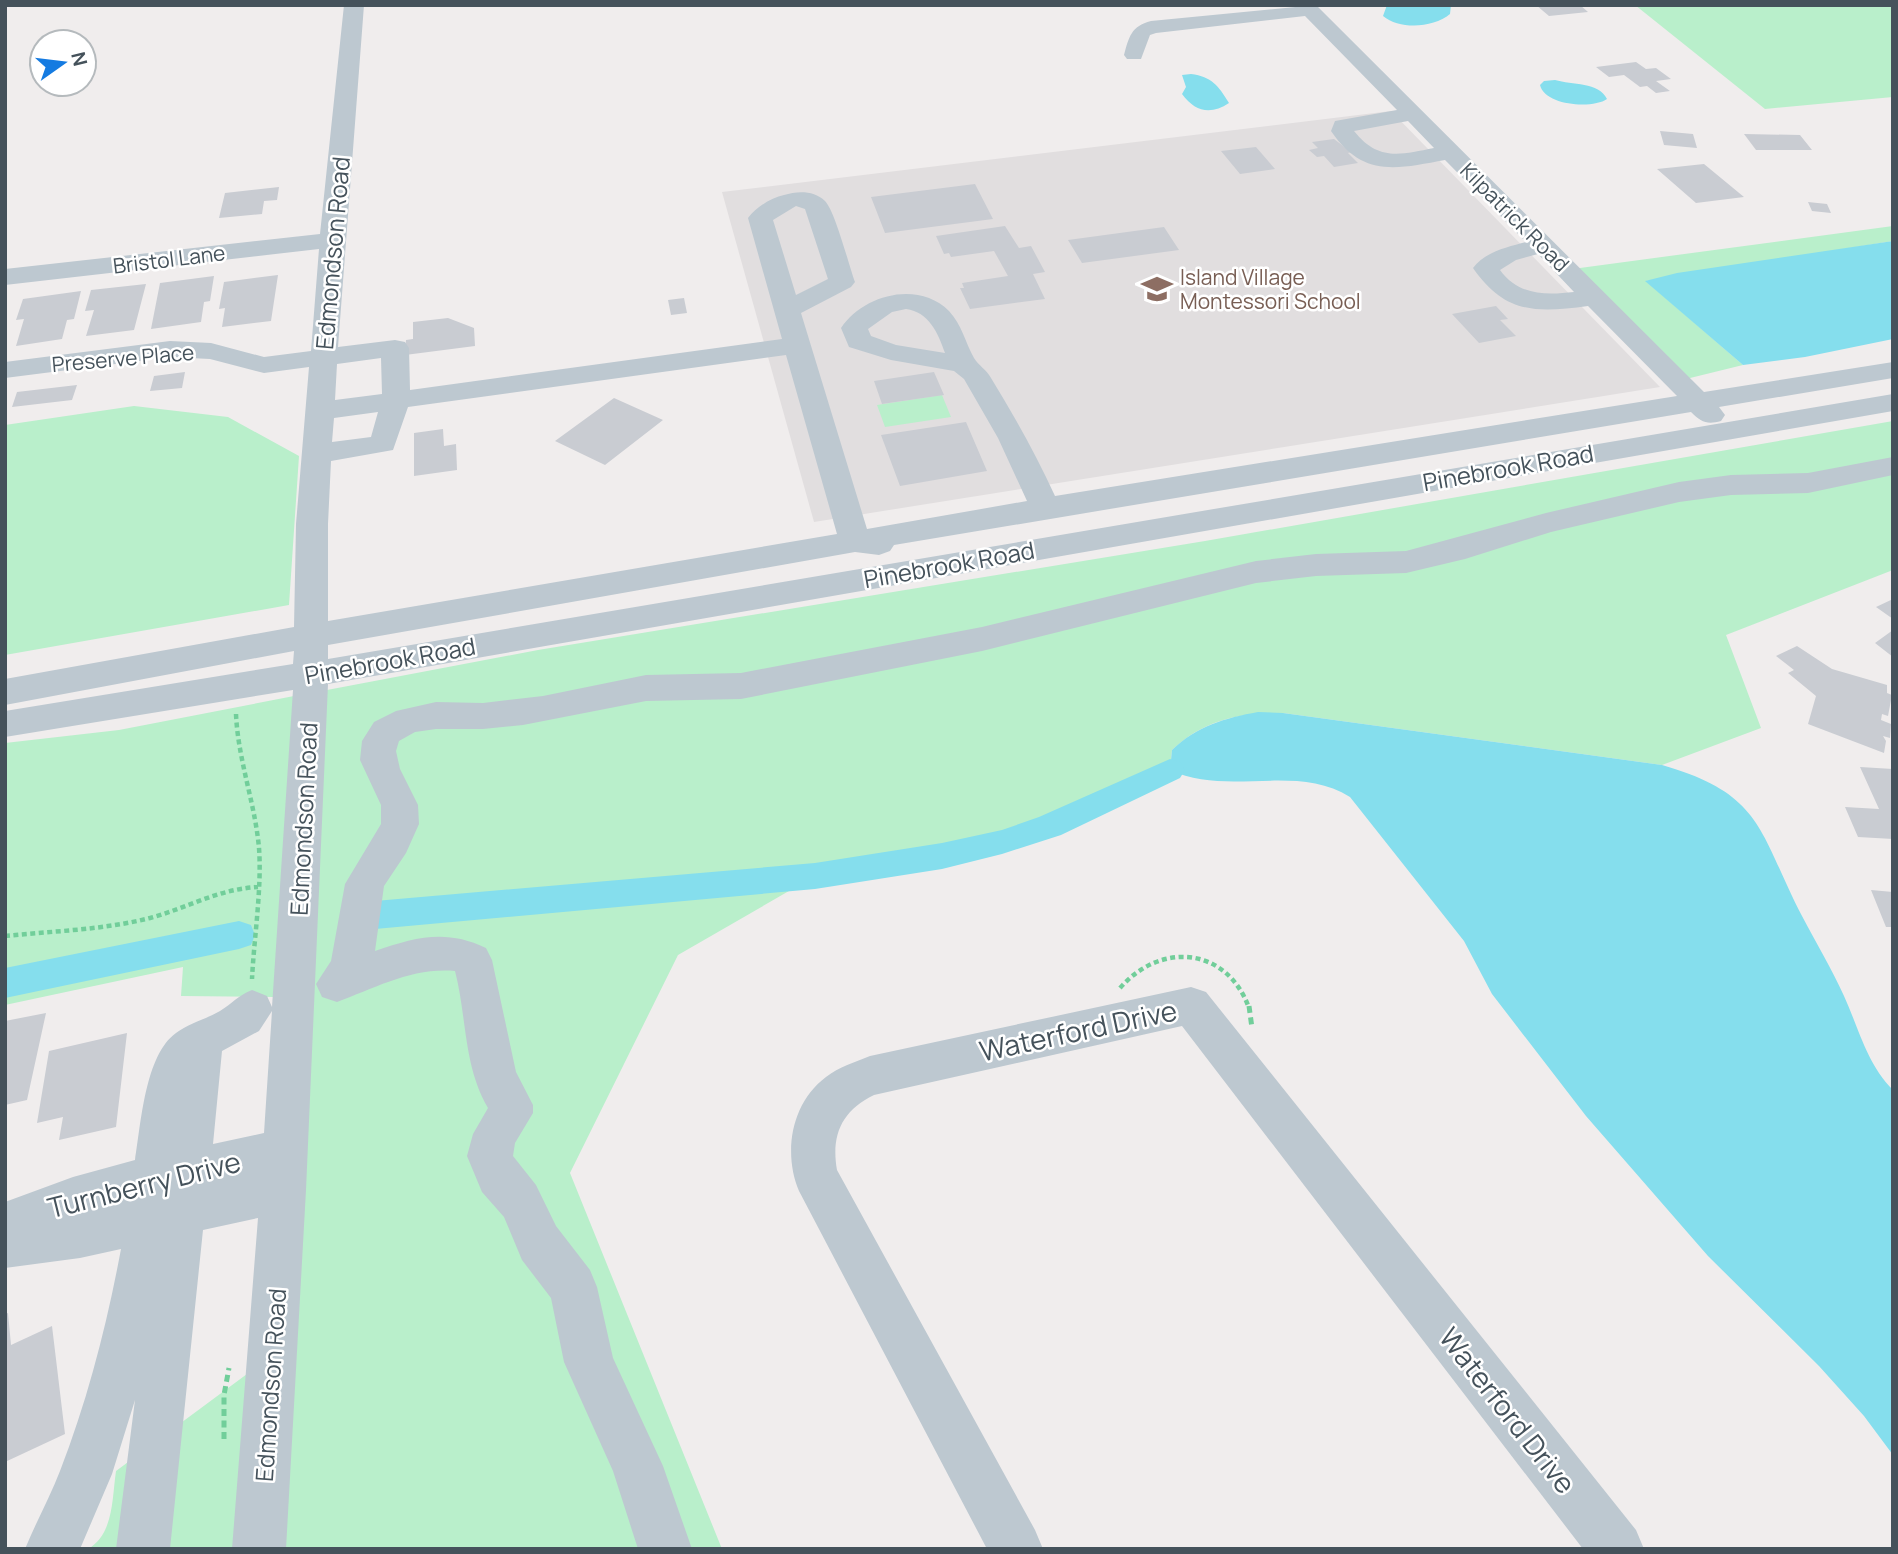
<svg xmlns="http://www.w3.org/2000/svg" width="1898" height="1554" font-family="Manrope,sans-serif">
	<rect width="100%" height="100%" fill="#f0eded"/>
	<path fill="#e1dedf" d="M1391,111L1660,387L814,522L722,192Z"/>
	<path fill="#b9efcb" d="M1635,5H1893V97L1765,109Z
		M1893,226V241L1646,281L1743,365L1686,379L1565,270Z
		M942,395L951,417L885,427L877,405Z
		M134,406L228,417L299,456L289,605L5,655V425Z
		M1893,421V570L1726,635L1761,728L1662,765L1283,713C1242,712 1203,720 1172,750L1170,770L1050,826L1002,842L942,856L815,876L678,955L570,1173L722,1549H284L327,690L538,650L1205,541Z
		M294,696L274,997L181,996L183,967L5,1005V743L119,730Z
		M247,1374L234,1549H88C114,1534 112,1498 116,1471Z"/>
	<path fill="#85deed" d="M1387,5H1451L1450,14C1433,28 1400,30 1383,16Z
		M1191,74C1212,77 1218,85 1229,103C1211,115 1195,112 1182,94L1186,87L1182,75Z
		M1555,80C1572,85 1599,82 1607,99C1593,109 1545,106 1540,85L1544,81Z
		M1893,241V339L1805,357L1743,365L1645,281L1677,273Z
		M1258,712L1283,713L1662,765C1764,794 1759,833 1802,916C1816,943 1832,969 1844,996C1859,1029 1867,1064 1893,1090V1455L1864,1416L1819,1366L1708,1256L1586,1116L1492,994L1464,941L1350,797C1296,763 1227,797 1170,770L1172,750C1197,726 1225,718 1258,712Z"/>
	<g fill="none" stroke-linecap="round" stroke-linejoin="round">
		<path fill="#85deed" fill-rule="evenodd" d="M1170,759L1180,762L1185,770L1180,778L1061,835L1002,854L942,869L815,889L375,929L364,925L359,915L364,905L375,901L815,863L942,843L1002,830L1039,817Z
			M239,921L251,925L255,935L251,945L239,949L5,998V968Z"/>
	</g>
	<path fill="#c9ccd2" d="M1536,5H1580L1588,12L1549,16Z
		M1636,62L1646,69L1656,68L1671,79L1656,81L1670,91L1656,93L1647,86L1640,87L1624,75L1609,77L1596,67Z
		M1660,131L1693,134L1697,148L1664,145Z
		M1744,134L1800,135L1812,150H1756Z
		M1334,139L1351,152L1348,153L1358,163L1334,167L1324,156L1317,157L1309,150L1318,148L1312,142Z
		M1256,147L1275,169L1240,174L1221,151Z
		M1704,164L1744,197L1696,203L1657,169Z
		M975,184L993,219L885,233L871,197Z
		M279,187L277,200L264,201L262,214L219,218L225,193Z
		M1808,202L1827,204L1831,213L1812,211Z
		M1005,226L1019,248L1031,246L1045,272L1033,274L1045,299L970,309L960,288H964L962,283L1008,276L994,251L951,257L949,253L944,254L936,236Z
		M1164,227L1179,250L1082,263L1068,240Z
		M278,275L271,321L222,327L225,308L219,309L224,282Z
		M214,276L210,301L204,302L201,322L151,329L160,283Z
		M146,284L134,330L86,336L94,310L85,311L91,290Z
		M81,291L74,319L67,320L62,339L16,346L24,319L16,320L23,299Z
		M684,298L687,313L671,315L668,300Z
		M1496,306L1508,319L1500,320L1516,336L1479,343L1452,314Z
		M448,318L474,328L475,346L405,355L406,340L413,339V322Z
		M185,372L182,388L150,391L154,376Z
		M934,372L944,395L882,404L874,381Z
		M77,385L72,400L12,407L17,392Z
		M614,398L663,420L605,465L555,441Z
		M966,422L987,471L900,486L881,435Z
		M443,429L444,446L456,444L457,470L414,476V433Z
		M1893,599V619L1876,607Z
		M1893,630V657L1875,643Z
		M1797,646L1832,669L1887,685V693L1892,695L1888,716L1882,714L1881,720L1891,724L1890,738L1883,736L1886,741L1884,753L1808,724L1816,696L1788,673L1794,670L1776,656Z
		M1860,767L1893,769V839L1858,837L1845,807L1879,809Z
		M1871,890L1893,892V927H1886Z
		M46,1013L27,1100L5,1105V1021Z
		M127,1033L116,1127L59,1140L63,1117L37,1123L49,1051Z
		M8,1313L11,1345L52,1326L65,1434L5,1462V1314Z"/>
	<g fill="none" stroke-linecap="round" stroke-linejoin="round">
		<path stroke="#71ce9a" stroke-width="4.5" stroke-dasharray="5 3.5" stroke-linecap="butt" d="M236,714C238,760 255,803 259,848C262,888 254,938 252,979
			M5,936C53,931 103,930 150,918C187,908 218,889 258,887
			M1120,988C1161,941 1227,947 1249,1008"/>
		<path stroke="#71ce9a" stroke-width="5" stroke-dasharray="7 4.5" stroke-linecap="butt" d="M1249,1006L1252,1028
			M224,1439V1395L229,1368"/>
		<path fill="#bdc8d0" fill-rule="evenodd" d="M344,5H364L338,347L395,340L405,342L409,348L410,390L782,339L748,218C756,207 771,198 784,195C797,191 814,190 825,201C835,211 849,266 855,282L851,287L801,313L867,529L1027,501L998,438L964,379L954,371L891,360L849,347L841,328C863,295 918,280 949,311C962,325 965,342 974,358C978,365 987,370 991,378C1015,417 1036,455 1055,496L1677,396L1588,306C1536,313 1505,314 1473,268C1485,252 1507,247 1526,242L1445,160C1396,169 1363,178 1331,131L1335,121L1397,110L1305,16L1156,33L1150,35L1141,59H1127L1124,55C1129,37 1131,26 1151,21L1316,5L1704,392L1893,362V378L1719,407L1725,415L1721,421C1707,425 1701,422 1691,412L894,545L890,551L879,555L855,552L328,645V659L1893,394V411L328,684L306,1190L286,1549H232L258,1218L203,1230L170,1549H116L135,1400L112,1474L80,1549H25C36,1522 50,1497 60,1471C88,1399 107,1324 121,1249L80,1258L5,1268V1202L73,1177L135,1160C141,1124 145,1055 176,1033C190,1023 206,1019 220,1011C233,1003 237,996 252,990L267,996L272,1007L293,690L5,737V711L293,664L294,651L5,705V679L294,627L296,524L309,367L264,373L210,359L170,357L5,378V362L170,341L211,343L264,357L311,351L319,249L5,285V269L320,234ZM1408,121L1434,148C1399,155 1378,161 1354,131ZM796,206L805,209L828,279L796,295L773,220ZM1538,254L1574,292C1546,295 1519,296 1500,270L1516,260ZM906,309C929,312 938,333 945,353L896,345L871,336L868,329L892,312ZM786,355L837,534L328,621V524L331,461L393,450L408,407ZM381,358L382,394L335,400L337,364ZM378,412L371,437L332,442L334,418ZM272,1011L264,1133L213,1144L222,1051L259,1031Z
			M1893,457V475L1808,493L1731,495L1679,502L1551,532L1465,559L1406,573L1316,576L1256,583L982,651L741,699L646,701L523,725L483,729H436L415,732L399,741L396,751L400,769L418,805L419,824L406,853L384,886L375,951C416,937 446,929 486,948L492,960L516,1072L533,1105V1113L515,1143L513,1156L536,1185L556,1226L590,1270L597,1287L613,1358L663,1466L692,1549H638L613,1471L564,1362L551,1298L522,1260L504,1217L482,1192L467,1156L473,1134L488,1108C463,1065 467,1017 455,971C413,967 375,988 337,1002L322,997L316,984L331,961L345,884L381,824V805L360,760L362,741L374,722L396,711L436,702L483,703L543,696L646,675L741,673L982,627L1256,561L1316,554L1406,551L1546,513L1679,482L1731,475L1808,473Z
			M1191,987L1206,992L1636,1530L1644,1549H1583L1182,1026L874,1095C841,1111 831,1136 837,1170L1035,1530L1043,1549H987L799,1191C783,1153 791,1103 826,1077C839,1067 855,1062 870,1056Z"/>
	</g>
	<defs>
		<symbol id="school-bare" viewBox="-9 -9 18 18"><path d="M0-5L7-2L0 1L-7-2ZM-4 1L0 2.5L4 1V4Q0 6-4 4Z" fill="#8d6e63" stroke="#fff" stroke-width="2.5" paint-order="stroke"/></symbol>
	</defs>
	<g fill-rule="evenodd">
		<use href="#school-bare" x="1135" y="267" width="44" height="44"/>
	</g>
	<g text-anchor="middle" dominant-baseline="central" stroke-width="5" stroke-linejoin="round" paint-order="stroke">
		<g font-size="21" fill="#45525b" stroke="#fff">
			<text transform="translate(1515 217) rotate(45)">Kilpatrick Road</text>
			<text transform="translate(169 259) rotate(-7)">Bristol Lane</text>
			<text transform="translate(123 358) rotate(-5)">Preserve Place</text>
		</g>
		<g font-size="21" fill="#785e54" stroke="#fff" text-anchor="start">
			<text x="1180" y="277">Island Village<tspan x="1180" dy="24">Montessori School</tspan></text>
		</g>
		<g font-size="24" fill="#45525b" stroke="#fff">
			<text transform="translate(332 253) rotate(-85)">Edmondson Road</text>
			<text transform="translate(1508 467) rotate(-10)">Pinebrook Road</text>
			<text transform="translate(949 564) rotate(-10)">Pinebrook Road</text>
			<text transform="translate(390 660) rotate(-10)">Pinebrook Road</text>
			<text transform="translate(303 819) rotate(-87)">Edmondson Road</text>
			<text transform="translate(270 1385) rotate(-86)">Edmondson Road</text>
		</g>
		<g font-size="28" fill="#45525b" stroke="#fff">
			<text transform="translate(1078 1030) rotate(-12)">Waterford Drive</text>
			<text transform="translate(144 1184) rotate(-14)">Turnberry Drive</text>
			<text transform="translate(1508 1410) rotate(52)">Waterford Drive</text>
		</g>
	</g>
	<rect width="1898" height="1554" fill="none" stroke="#45525b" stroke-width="14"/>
	<g transform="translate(63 63) rotate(76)"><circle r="33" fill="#ffffff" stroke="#b5babd" stroke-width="2"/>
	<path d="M0-5L12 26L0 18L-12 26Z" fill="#157be1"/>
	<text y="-10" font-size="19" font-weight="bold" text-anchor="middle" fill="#45525b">N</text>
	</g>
</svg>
